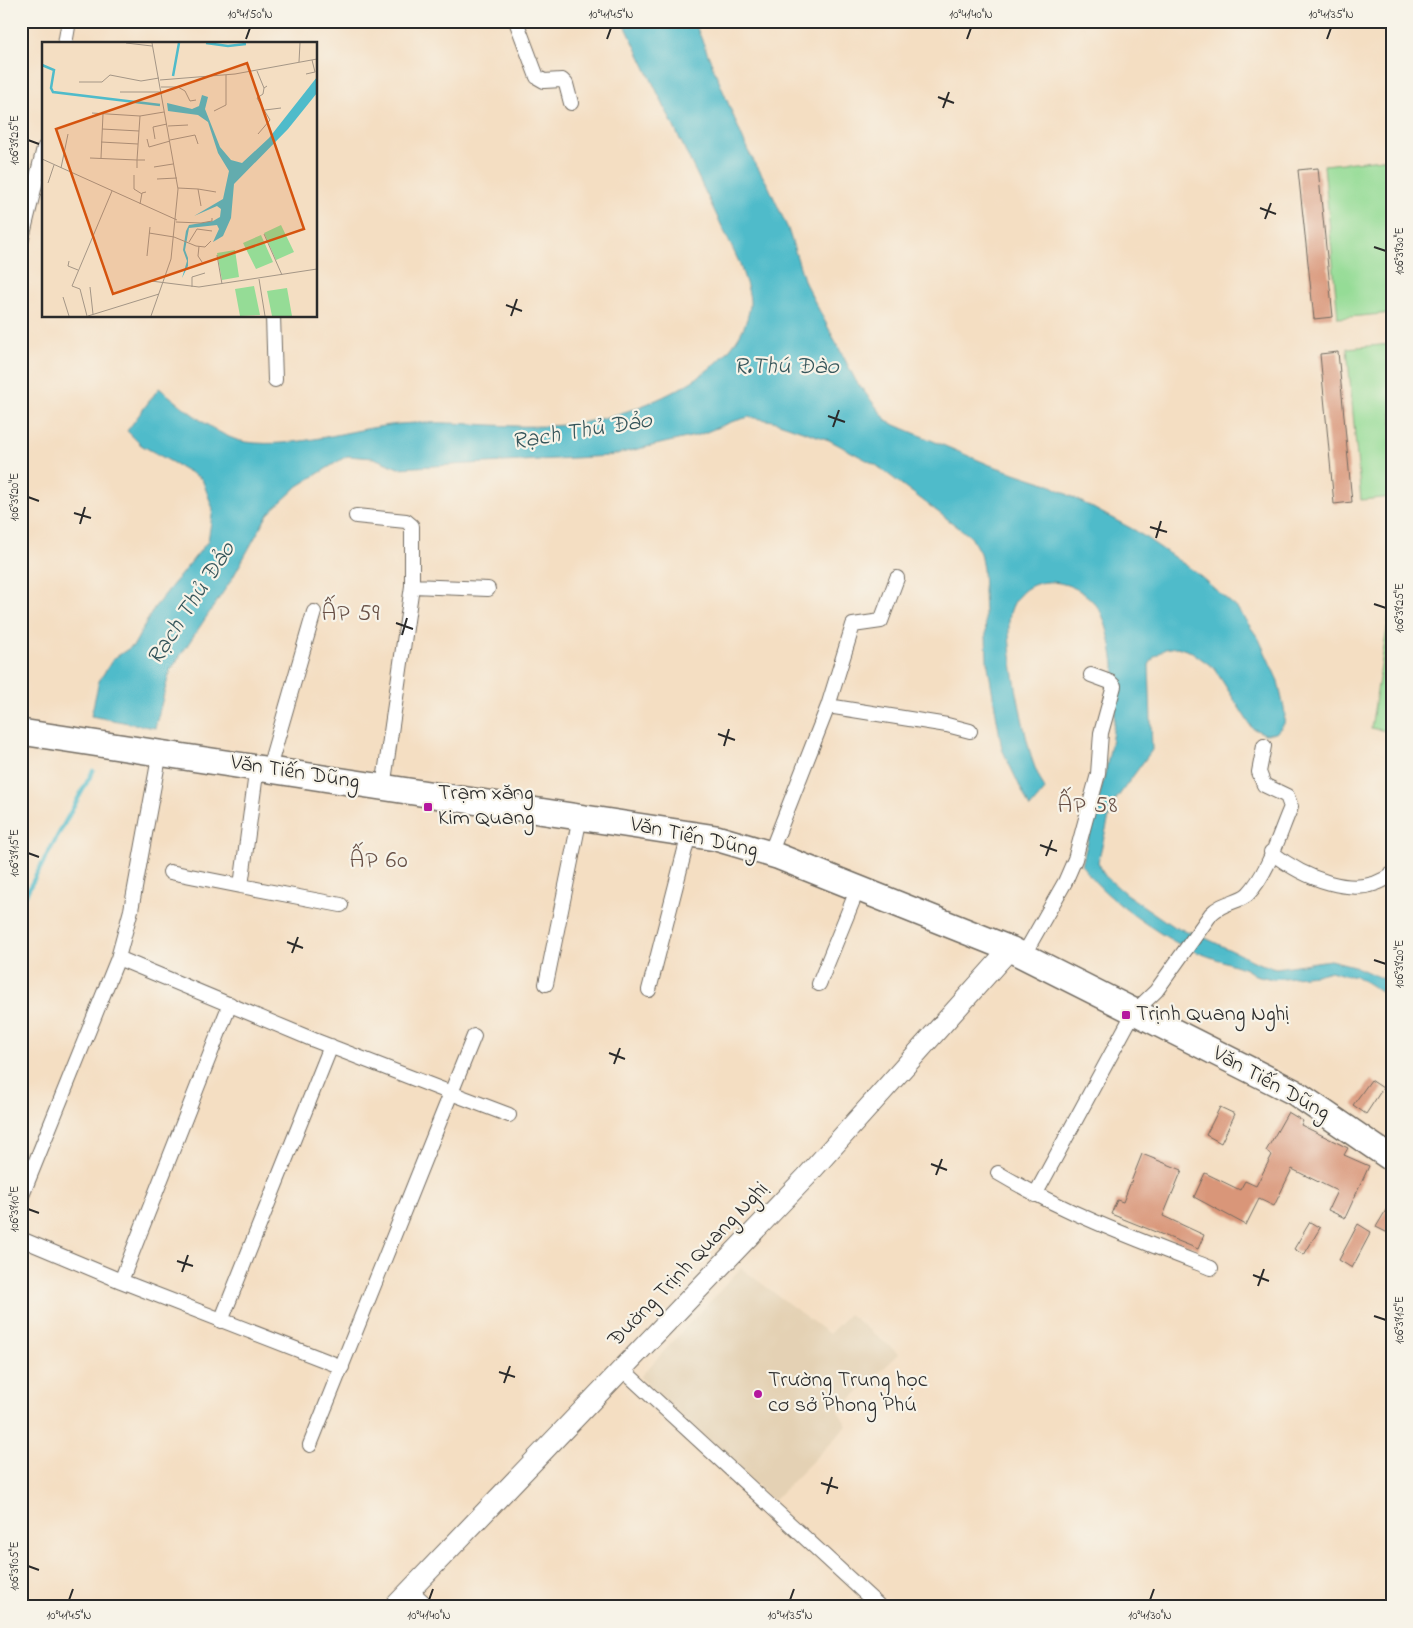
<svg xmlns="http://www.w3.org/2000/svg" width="1413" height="1628" font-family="'Indie Flower',sans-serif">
	<rect width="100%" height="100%" fill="#f7f3e8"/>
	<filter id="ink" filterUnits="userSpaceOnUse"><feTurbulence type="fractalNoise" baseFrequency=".02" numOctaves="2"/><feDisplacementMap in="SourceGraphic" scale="10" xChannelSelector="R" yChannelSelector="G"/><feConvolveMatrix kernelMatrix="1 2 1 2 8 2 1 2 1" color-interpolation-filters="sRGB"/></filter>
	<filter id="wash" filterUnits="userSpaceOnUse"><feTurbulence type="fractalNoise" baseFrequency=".0096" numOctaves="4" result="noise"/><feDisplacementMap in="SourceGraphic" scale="20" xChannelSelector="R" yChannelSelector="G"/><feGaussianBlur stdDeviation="1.12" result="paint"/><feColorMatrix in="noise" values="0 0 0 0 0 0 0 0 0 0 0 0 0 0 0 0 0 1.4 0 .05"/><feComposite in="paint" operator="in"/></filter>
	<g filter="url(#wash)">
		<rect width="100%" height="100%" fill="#f4dec2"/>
		<path fill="#e4d1b4" d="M741,1268L829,1334L849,1314L899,1354L838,1411L847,1426L773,1501L640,1377Z"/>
		<path fill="#95dc96" stroke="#608460" d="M1392,158V313L1338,318L1324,165Z
			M1392,344V497L1361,500L1347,348Z
			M1392,598V732L1371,728Z"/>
		<path fill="#4fbbca" stroke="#3d737a" d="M623,21H694L748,151L768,185L788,229L805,283L856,381L888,422L990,465L1048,484L1136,531L1194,571L1237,608L1259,639L1278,681L1285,713L1284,724L1276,733L1265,734L1252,728L1214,668L1192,652L1177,647L1165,649L1154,657L1149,665L1152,750L1112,805L1098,862L1105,876L1126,894L1174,927L1199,935L1260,964L1276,968L1330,960L1354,966L1392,983V999L1354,975L1347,976L1331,971L1316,975L1272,979L1255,975L1246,969C1223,961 1198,954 1177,943C1148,927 1099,893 1082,865C1096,803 1120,739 1115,675C1114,658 1108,623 1099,609C1078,578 1026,568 1011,610C1002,632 1024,732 1032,759C1035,770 1041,780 1045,790L1030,808L1002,749L987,660L983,569L980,553L971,537L876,465L829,440L773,421L749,417L731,422L699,435L608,456L398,468L374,458L347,456L298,486L268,514L232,579L170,671L155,728L91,716L99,681L113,659L134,645L154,608L208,541L213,509L202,479L141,445L127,431L159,388C182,405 217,438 246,442C297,449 349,429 399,424C454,419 510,430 565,425C627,419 742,376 750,305C751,293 743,276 740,264Z"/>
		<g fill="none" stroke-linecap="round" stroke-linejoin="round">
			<path stroke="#4fbbca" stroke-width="4.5" d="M21,903L93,771"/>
		</g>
		<g id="blocks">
			<path fill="#d99679" d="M1318,168L1333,317L1314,319L1298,170Z
				M1338,352L1352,502L1334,504L1320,354Z
				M1371,1080L1383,1088L1366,1114L1353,1105Z
				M1220,1107L1235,1114L1221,1143L1206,1135Z
				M1288,1112L1303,1121L1301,1125L1348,1148L1344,1155L1369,1166L1345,1218L1328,1210L1337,1191L1292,1169L1274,1206L1259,1199L1246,1225L1194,1197L1205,1173L1240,1190L1245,1181L1256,1186L1272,1155L1266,1151Z
				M1142,1154L1182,1170L1163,1216L1204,1235L1198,1249L1111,1214L1117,1200L1123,1202Z
				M1392,1200V1235L1376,1227Z
				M1310,1222L1320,1228L1304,1255L1294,1249Z
				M1358,1224L1371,1232L1352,1268L1339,1260Z"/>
		</g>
	</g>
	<g filter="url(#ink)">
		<use href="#blocks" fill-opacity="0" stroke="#716a60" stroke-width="1"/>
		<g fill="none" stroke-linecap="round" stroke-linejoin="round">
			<defs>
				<path id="street" d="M516,21L537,77L544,81L562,80L566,84L571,103
					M65,44L69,21
					M21,242L44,148
					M273,316L275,380
					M356,516L406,521L412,526V586
					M828,706L853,625L881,621L897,578
					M257,766L241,886L341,905
					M269,768L314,612
					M383,788L412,586L488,589
					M1271,852C1301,876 1357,903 1392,874
					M770,854L828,706L947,725L970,731
					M170,872L241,886
					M1023,956L1065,882L1075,859L1098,774L1101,733L1114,686L1110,682L1091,675
					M118,958L314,1040L451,1093L310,1445
					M546,984L580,817
					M819,984L858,888
					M649,990L689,834
					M474,1036L451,1093L509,1115
					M998,1173C1065,1213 1138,1240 1211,1268
					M1035,1195L1134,1012L1156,991L1211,914C1222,902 1240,902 1248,894C1269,872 1279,834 1291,807L1287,796L1264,785L1259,772L1264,746
					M21,1198L118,958L131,910L160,752
					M21,1239L121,1281L342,1367
					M121,1281L230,1004
					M221,1321L331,1046
					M622,1369L880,1607
					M410,1590L429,1607"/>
				<path id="secondary" d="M394,1607L806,1177L1010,949"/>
				<path id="highway" d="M21,732L716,838L777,856L1010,949L1294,1092L1392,1159"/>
			</defs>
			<use href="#street" stroke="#716a60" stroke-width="16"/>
			<use href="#secondary" stroke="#716a60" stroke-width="22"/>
			<use href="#highway" stroke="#716a60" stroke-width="28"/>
			<use href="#street" stroke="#fff" stroke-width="14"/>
			<use href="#secondary" stroke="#fff" stroke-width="20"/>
			<use href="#highway" stroke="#fff" stroke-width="25"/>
		</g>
	</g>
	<path fill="none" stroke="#2b2b2b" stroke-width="2" d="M246,39L250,28M607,39L611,28M967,39L971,28M1327,39L1331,28M938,97L954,103M943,108L949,92M28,140L39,144M1260,208L1276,214M1265,219L1271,203M1374,247L1386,251M506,305L522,311M511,316L517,299M828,416L845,422M833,427L839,410M28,497L39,501M74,513L91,518M80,524L85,507M1150,527L1167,532M1156,538L1161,521M1374,604L1386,608M396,623L413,629M402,635L407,618M718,734L735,740M724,746L729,729M1040,845L1057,851M28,853L39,857M1046,856L1052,840M287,942L303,948M292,953L298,937M1374,960L1386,964M609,1053L625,1059M614,1064L620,1048M931,1164L947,1170M936,1175L942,1159M28,1209L39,1213M177,1261L193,1266M182,1272L188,1255M1253,1275L1269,1281M1258,1286L1264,1269M1374,1316L1386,1320M499,1372L515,1377M504,1383L510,1366M821,1483L838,1488M827,1494L832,1477M28,1566L39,1570M69,1600L73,1589M429,1600L433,1589M790,1600L794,1589M1150,1600L1154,1589"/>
	<g fill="#b5179e" stroke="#f7f3e8" stroke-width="2">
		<rect x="423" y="802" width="10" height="10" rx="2.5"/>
		<rect x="1121" y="1010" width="10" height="10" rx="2.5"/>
		<circle cx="758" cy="1394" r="5"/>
	</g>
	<g text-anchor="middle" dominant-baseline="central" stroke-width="4.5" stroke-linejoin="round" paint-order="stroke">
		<g font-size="22" fill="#2b2b2b" stroke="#f7f3e8">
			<text transform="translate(295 773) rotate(9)">Văn Tiến Dũng</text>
			<text transform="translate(694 838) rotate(12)">Văn Tiến Dũng</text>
			<text transform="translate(1271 1084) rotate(29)">Văn Tiến Dũng</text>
			<text transform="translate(689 1265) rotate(-46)">Đường Trịnh Quang Nghị</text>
		</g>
		<g font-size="22" fill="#2b2b2b" stroke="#f7f3e8" text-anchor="start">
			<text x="438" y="794">Trạm xăng<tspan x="438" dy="25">Kim Quang</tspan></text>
			<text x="1136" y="1015">Trịnh Quang Nghị</text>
			<text x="768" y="1381">Trường Trung học<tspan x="768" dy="25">cơ sở Phong Phú</tspan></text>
		</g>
		<g font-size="24" font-style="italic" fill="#36565b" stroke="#f7f3e8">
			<text x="786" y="367">R.Thú Đào</text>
			<text transform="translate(582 432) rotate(-9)">Rạch Thủ Đảo</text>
			<text transform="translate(192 604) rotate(-57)">Rạch Thủ Đảo</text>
		</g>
		<g font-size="24" letter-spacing="1" fill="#685046" stroke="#f7f3e8">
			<text x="351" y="614">ẤP 59</text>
			<text x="1088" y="806">ẤP 58</text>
			<text x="379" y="861">ẤP 60</text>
		</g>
	</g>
	<g transform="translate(42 42)">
		<rect width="275" height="275" fill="#f4dec2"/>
		<path d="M239,183L252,210L234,218L222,191ZM219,193L231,220L214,227L201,201ZM193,208L197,235L180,238L175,211ZM212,244L218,273L198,274L193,247ZM245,246L250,274H230L225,249Z" fill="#95dc96"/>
		<path d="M275,35V51L246,87L192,142L189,176L181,194L171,200L177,187L175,183L147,186L143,208L146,216V224L140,236L145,219L141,208L144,189L147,183L171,179L178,175L179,167L175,164L152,174L181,157L187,129L176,111L166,80L156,73L126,69L125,61L150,67L157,64L160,53L166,55L163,67L178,105L189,118L200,121L227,96Z" fill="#4fbbca"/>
		<path fill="none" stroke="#4fbbca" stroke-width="2.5" d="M164,1L186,4L204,2M0,23L12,28L9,46L11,50L118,63M131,34L137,1"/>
		<path fill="none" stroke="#a49686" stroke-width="1" d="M84,1L110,4M257,20L258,1M215,29L222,46L225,44M264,32L273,30L270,18M118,38L193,32L275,17M37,40H60L68,33L99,39L117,36M119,45H136L143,49L148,59L154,58M78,50H119M223,68L239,66M172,69L184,63V33M50,71L98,74L122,70M126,84L146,83M60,87L97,89M216,92L228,78L215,56L221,52L222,46M105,97L107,105L128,99M113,97L111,85L125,82M128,98L153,93L156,102M59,100L96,102M48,116L95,118L98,74M59,116L61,72M0,117L135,178M112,125L131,122M19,126L26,92M95,126V118H103M92,133V147L100,152M115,137L135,136M6,141L12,123M136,146L156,147L159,164M156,147L174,150M98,162L100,151L104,150M134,180L159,181L170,179V176M107,191L132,195L154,204L163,205L169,199M222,192L240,233M147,200L155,187L170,189M157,204L156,214L160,220M175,213L180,242M105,214L108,185M27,219L26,224L36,228M217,237L223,274M109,239L157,245L275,227M48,245L51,272M150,245V235L163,231M21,255L27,274M45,274L38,247L30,244L70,149M46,274L117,252M109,274L129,217L136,147L110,1"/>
		<path fill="#d5540f" fill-opacity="0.15" stroke="#d5540f" stroke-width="2.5" d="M205,21L262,187L71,252L14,87Z"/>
		<rect width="275" height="275" fill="none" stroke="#2b2b2b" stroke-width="2.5"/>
	</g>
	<rect width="1413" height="1628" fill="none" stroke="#f7f3e8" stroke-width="55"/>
	<rect x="28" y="28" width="1358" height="1572" fill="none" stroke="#2b2b2b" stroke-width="2"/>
	<g font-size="12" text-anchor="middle" fill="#2b2b2b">
		<text x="250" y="18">10°41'50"N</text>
		<text x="611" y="18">10°41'45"N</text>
		<text x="971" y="18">10°41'40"N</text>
		<text x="1331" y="18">10°41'35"N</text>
		<text transform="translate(14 140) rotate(-90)" y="4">106°39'25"E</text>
		<text transform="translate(1399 251) rotate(-90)" y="4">106°39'30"E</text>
		<text transform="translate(14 497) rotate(-90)" y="4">106°39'20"E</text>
		<text transform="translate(1399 608) rotate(-90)" y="4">106°39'25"E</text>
		<text transform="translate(14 853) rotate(-90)" y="4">106°39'15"E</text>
		<text transform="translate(1399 964) rotate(-90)" y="4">106°39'20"E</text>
		<text transform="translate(14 1209) rotate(-90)" y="4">106°39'10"E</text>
		<text transform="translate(1399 1320) rotate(-90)" y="4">106°39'15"E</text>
		<text transform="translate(14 1566) rotate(-90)" y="4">106°39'05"E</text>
		<text x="69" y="1619">10°41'45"N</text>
		<text x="429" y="1619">10°41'40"N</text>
		<text x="790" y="1619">10°41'35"N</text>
		<text x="1150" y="1619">10°41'30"N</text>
	</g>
</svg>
